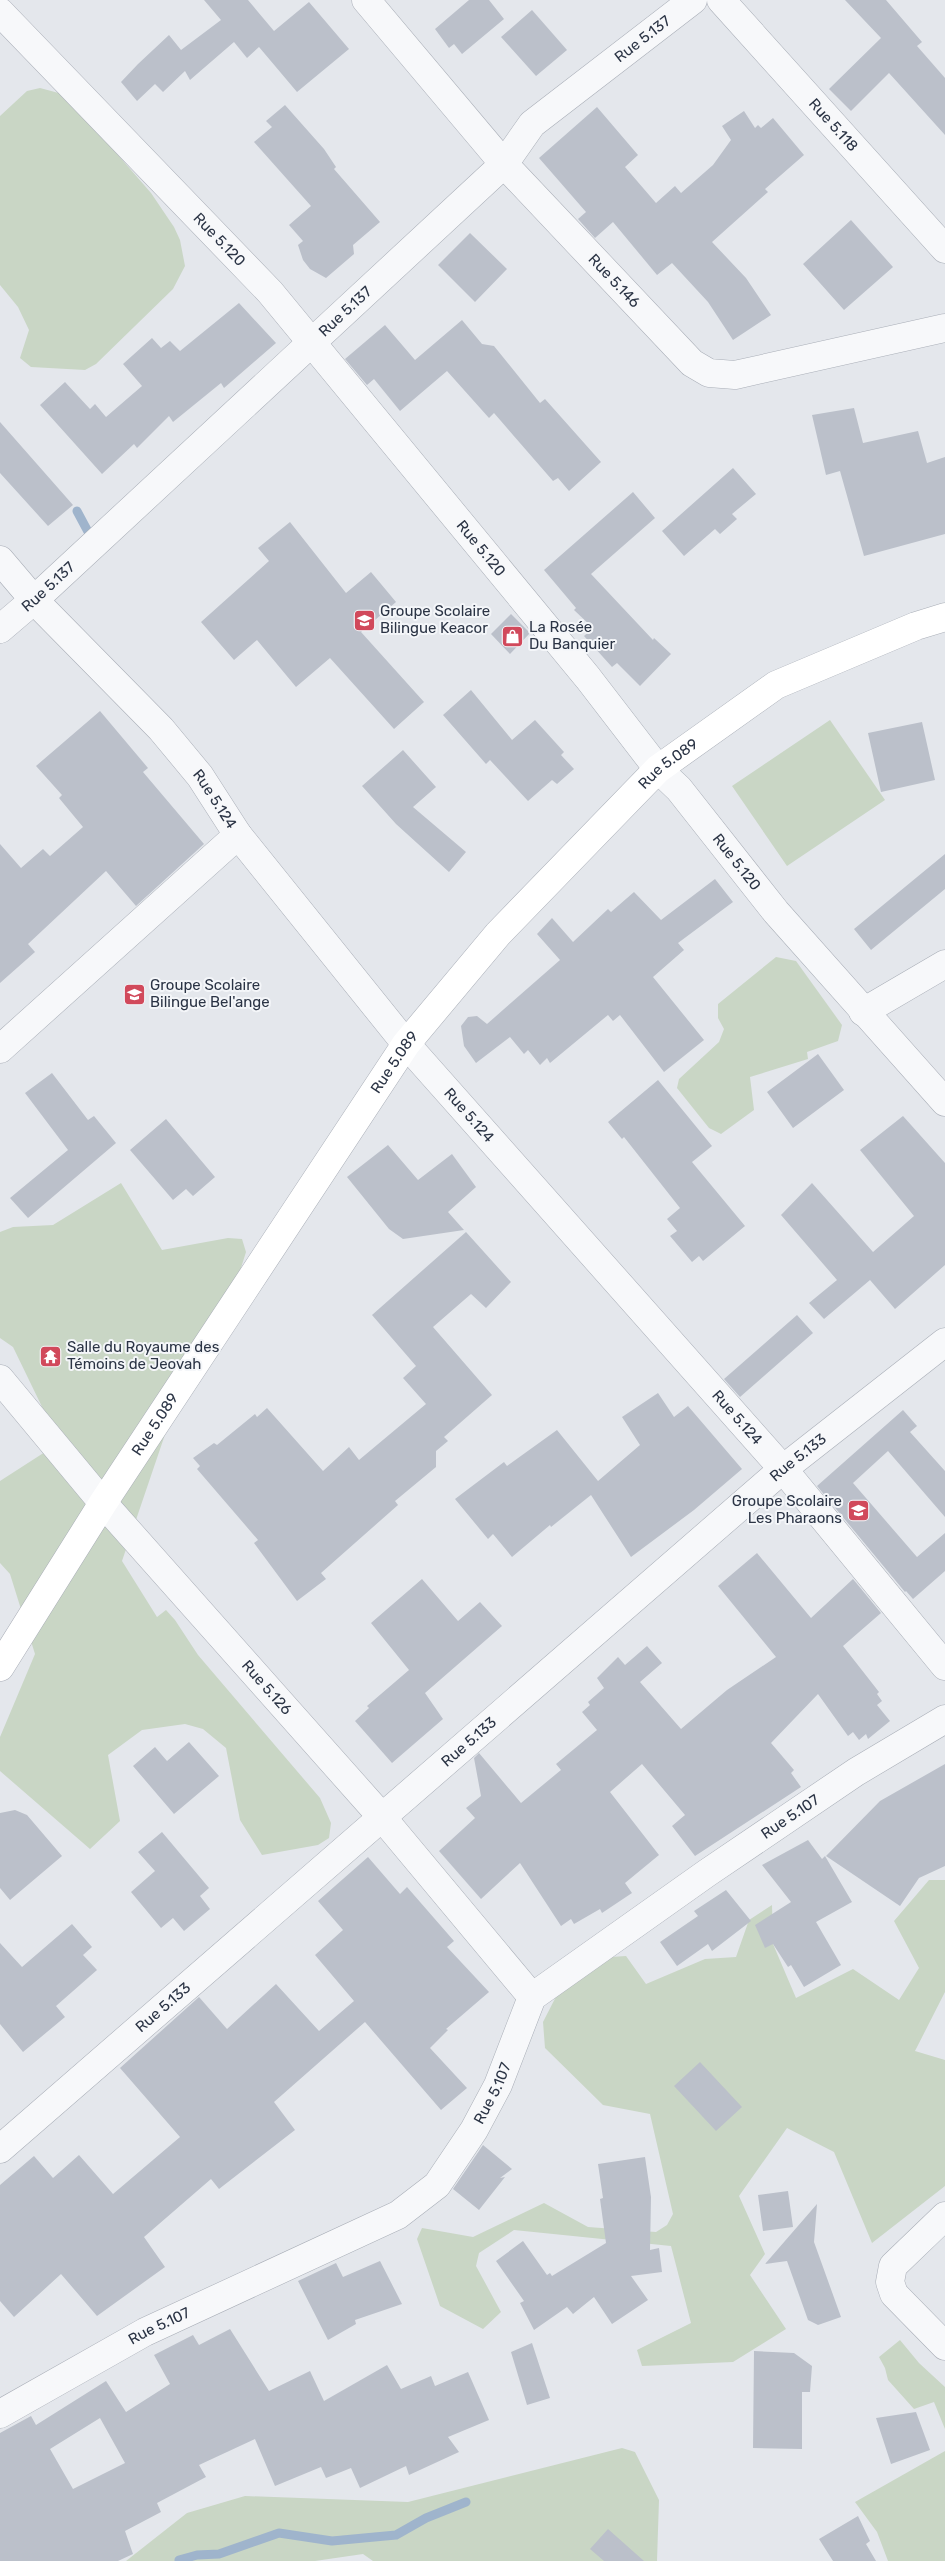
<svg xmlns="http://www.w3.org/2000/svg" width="945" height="2561" font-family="Rubik,sans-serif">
	<rect width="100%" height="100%" fill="#e4e7ec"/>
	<path fill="#c9d6c5" d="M40,88L66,95L151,193L174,227L180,240L185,266L173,289L96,364L85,370L31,367L20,358L29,330L18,307L0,285V116L27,91Z
		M830,720L885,800L787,866L732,786Z
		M776,957L796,961L842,1025L838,1041L807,1052L808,1059L750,1077L754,1110L721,1134L709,1128L677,1088L679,1079L719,1042L724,1029L718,1018V1004Z
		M121,1183L162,1250L228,1238L242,1239L246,1252L228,1309L189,1364L122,1561L157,1617L166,1610L175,1620L198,1655L320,1798L331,1823L329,1838L318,1845L262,1855L240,1820L226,1748L203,1729L185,1724L142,1730L108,1755L120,1821L90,1849L0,1771V1737L35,1654L10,1574L0,1563V1481L45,1452V1413L13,1347L0,1338V1232L13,1227L53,1225Z
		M929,1880H945V1992L915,2051L945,2060V2186L872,2243L834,2152L787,2128L739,2196L765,2254L750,2275L786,2329L733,2362L642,2366L637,2350L691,2323L671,2246L514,2230L479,2253L476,2266L501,2312L483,2329L440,2306L417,2239L422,2228L473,2237L544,2203L588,2227L656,2232L667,2225L673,2214L650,2114L603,2105L545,2048L543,2022L563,1983L611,1957L626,1956L646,1984L705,1959L736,1957L749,1920L772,1905L773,1944L796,1998L853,1969L899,2000L919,1968L894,1921Z
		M900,2340L919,2363L945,2387V2429L934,2402L914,2409L888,2380L885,2368L879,2357Z
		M622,2448L635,2452L659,2500L657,2561H373L363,2554L315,2561H126L187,2513L245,2496L408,2502Z
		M945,2451V2561H888L877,2532L855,2502Z"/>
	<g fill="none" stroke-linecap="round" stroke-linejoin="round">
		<path stroke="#9fb4cc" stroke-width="9" d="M77,511L92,539
			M179,2560L197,2555L219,2554L279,2533L332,2541L396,2535L426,2518L466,2502"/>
	</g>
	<path fill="#bbc0ca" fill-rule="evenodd" d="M204,0H248L274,31L309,2L349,49L297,92L259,47L247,58L234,42L190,80L185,71L163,92L155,84L137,101L121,82L138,64L169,35L181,50L221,20Z
		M469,0H489L504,19L462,54L454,44L449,48L435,29Z
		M845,0H886L922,42L917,46L945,78V135L889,73L851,111L829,89L881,38Z
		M532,10L567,50L536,76L501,37Z
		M285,105L324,149L336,167L334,169L380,222L353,245L354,254L326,278L310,269L303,260L298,245L303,241L289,225L311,206L254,142L272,127L266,121Z
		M597,107L638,155L625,167L656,203L675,186L681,193L713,165L731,140L722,126L744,111L755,128L758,125L761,128L773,118L804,155L765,189L768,192L712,242L746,278L771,315L733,340L708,302L672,263L657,275L613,222L595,238L578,219L586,212L539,158Z
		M851,220L893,267L844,310L803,264Z
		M470,233L507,269L475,302L438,265Z
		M239,303L276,343L224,388L221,383L173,422L169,416L137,448L134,444L102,474L40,405L65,382L90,409L95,404L106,417L142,386L123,364L152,338L161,348L170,341L180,351Z
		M462,320L482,344L494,346L540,403L545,399L601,462L569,491L558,478L553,481L494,413L489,418L447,371L400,411L374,379L367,385L345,359L385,325L415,360Z
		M854,408L863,443L918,431L927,463L945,457V534L864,556L840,471L826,475L812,415Z
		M0,422L73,505L48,526L0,473Z
		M733,468L756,494L732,514L737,519L720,534L715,529L684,556L662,531Z
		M633,492L655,518L591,574L653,640L654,638L671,654L640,686L617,663L612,667L584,636L593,628L574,610L576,608L544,570Z
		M290,522L346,593L371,572L396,602L361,632L424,702L394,729L330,658L296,687L257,640L234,660L201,622L269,561L258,548Z
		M511,614L530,633L510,654L491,634Z
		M471,690L512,740L535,720L564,752L561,755L574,769L557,784L552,780L528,801L490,760L486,764L443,715Z
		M100,711L148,768L143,772L204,844L136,906L106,871L28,944L35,952L0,983V844L21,868L43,849L50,856L83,827L59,798L62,795L36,766Z
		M922,722L935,780L881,792L868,733Z
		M403,750L436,787L413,807L466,852L449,872L396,824L362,786Z
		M945,854V889L871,950L854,929Z
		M715,879L733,902L678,943L684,950L653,977L704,1040L664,1072L620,1015L613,1021L608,1015L550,1063L547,1058L540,1065L528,1050L524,1054L510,1037L476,1063L464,1046L461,1026L468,1017L477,1016L487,1024L560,960L537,934L552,918L573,942L608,909L611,912L634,892L661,920Z
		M818,1054L844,1090L793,1128L767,1092Z
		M52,1073L88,1120L94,1116L116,1143L28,1218L10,1198L68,1150L25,1093Z
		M658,1080L712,1146L692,1162L745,1226L703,1261L699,1256L692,1262L670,1236L677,1231L667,1219L680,1208L624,1137L622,1139L608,1122Z
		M903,1116L945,1163V1265L895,1309L870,1280L824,1319L809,1303L837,1280L781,1215L812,1183L873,1252L914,1216L860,1150Z
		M166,1119L215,1177L193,1196L186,1189L173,1200L130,1150Z
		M388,1145L418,1180L452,1154L476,1187L448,1212L464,1230L403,1239L389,1229L347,1177Z
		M466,1232L511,1282L486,1308L471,1294L433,1327L492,1395L444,1437L448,1441L436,1451V1467L395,1501L398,1505L321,1573L326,1579L297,1601L254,1543L258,1540L197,1469L200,1466L193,1458L214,1443L217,1445L255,1414L257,1417L267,1408L323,1471L349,1447L359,1460L426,1404L403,1378L416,1366L372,1315Z
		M797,1315L813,1333L740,1397L724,1379Z
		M658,1393L674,1417L688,1406L742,1469L694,1510L631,1557L591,1495L551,1527L550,1525L512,1557L493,1534L488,1539L455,1499L504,1462L507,1466L557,1430L598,1481L640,1445L622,1417Z
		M903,1410L917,1426L910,1432L945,1471V1517L888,1451L853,1483L917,1557L945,1533V1571L913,1599L906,1591L905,1592L817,1486Z
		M757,1553L811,1618L853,1579L881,1613L843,1646L879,1692L877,1694L882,1701L877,1705L890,1721L868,1739L866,1734L859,1740L853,1732L848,1736L818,1694L771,1743L794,1770L791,1773L801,1787L695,1856L672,1826L685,1815L642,1764L610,1792L659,1855L625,1883L632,1893L602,1913L600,1909L574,1924L571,1919L561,1926L520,1863L481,1899L439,1851L475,1818L466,1808L481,1796L474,1758L479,1753L521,1803L561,1770L556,1764L597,1730L582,1712L590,1705L588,1702L604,1688L597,1678L618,1657L625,1665L647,1646L662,1663L640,1682L681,1729L727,1690L776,1657L718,1586Z
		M422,1579L458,1621L480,1602L502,1626L425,1693L443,1719L392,1763L355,1721L369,1708L367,1706L409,1670L371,1623Z
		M189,1742L219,1776L174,1814L133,1766L155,1747L167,1761Z
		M945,1764V1866L919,1878L900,1906L826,1856L880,1801Z
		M15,1810L27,1815L62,1856L10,1900L0,1888V1813Z
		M162,1832L209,1888L200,1896L210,1909L184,1931L173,1918L161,1928L131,1892L155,1871L138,1852Z
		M808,1840L822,1859L825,1856L852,1902L816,1922L841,1965L804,1987L791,1965L788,1967L773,1944L765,1948L755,1925L791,1902L762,1865Z
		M368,1857L400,1894L407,1887L454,1941L447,1947L489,1992L446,2029L448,2030L430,2048L467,2088L441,2110L365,2022L274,2102L295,2130L219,2189L211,2179L144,2237L165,2267L97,2316L61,2274L14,2317L0,2301V2185L34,2156L53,2178L79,2155L113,2194L180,2137L120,2068L199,1997L227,2029L276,1984L319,2031L354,2001L315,1955L343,1930L318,1901Z
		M726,1890L751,1921L712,1951L708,1944L677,1966L660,1942L698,1916L694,1911Z
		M72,1924L92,1947L83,1955L97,1970L56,2006L65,2017L23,2052L0,2024V1943L22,1967Z
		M700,2062L742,2107L716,2131L674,2086Z
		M483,2145L512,2169L500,2178L505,2177L479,2210L453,2189Z
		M645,2157L651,2197L650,2250L659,2248L662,2272L631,2276L648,2300L612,2324L594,2297L573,2314L567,2307L534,2330L520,2303L524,2301L496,2261L523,2241L547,2275L550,2273L552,2276L606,2243L600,2199L603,2198L598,2164Z
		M788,2191L793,2227L763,2231L758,2195Z
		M817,2204L814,2242L841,2317L818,2325L808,2320L787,2261L765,2264Z
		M380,2261L402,2304L355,2320L356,2324L328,2340L298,2281L336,2263L343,2277Z
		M230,2329L269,2391L310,2371L324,2401L387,2365L401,2389L431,2376L435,2386L468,2372L489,2420L448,2437L459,2452L409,2475L406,2466L360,2488L351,2468L326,2478L321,2467L275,2486L255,2439L199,2465L206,2477L157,2503L161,2512L125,2531L133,2554L118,2561H0V2433L31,2416L36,2425L106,2381L126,2412L170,2384L154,2355L193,2335L199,2345ZM100,2418L125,2463L73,2489L50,2449Z
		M532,2343L550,2398L527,2405L511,2352Z
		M754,2351L794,2353L812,2366L810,2392H802V2449L753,2448Z
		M916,2412L930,2450L891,2464L876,2418Z
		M858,2516L870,2541L866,2544L876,2561H833L819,2539Z
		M608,2529L644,2561H604L590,2549Z"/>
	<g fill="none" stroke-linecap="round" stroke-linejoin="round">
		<defs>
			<g id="street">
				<path id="s1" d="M366,0L504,164L692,363L709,373L735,375L945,328"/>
				<path id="s2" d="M721,0L945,249"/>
				<path id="s3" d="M0,12L270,292L588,678L658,769L679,789L776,912L945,1102"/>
				<path id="s4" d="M0,560L34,600L161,729L200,776L238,835L406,1044L783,1469L945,1666"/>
				<path id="s5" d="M0,629L34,600L504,164L532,124L693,0"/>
				<path d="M863,1012L945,964"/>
				<path d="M0,1049L238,835"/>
				<path id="s6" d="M0,1379L103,1503L381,1816L532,1997"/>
				<path id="s7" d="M0,2149L783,1469L945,1342"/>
				<path d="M945,2216L893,2266L890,2282L894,2294L945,2346"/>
				<path id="s8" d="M0,2414L145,2332L398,2215L437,2185L474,2130L498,2085L532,1997L707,1873L856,1772L945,1719"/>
			</g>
			<g id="secondary">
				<path id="s9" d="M0,1667L103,1503L406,1044L498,934L658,769L776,685L916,626L945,617"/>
			</g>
		</defs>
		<use href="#street" stroke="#a9aeb7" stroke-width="29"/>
		<use href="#secondary" stroke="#a9aeb7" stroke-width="29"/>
		<use href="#street" stroke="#f7f8fa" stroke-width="28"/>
		<use href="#secondary" stroke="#fff" stroke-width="28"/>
	</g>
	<defs>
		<symbol id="school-square" viewBox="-11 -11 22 22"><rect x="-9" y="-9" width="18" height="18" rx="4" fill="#d1495b" stroke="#f4f6f9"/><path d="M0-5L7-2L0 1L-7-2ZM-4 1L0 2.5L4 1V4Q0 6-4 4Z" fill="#fff"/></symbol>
		<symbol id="shop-square" viewBox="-11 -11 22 22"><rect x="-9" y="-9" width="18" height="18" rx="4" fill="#d1495b" stroke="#f4f6f9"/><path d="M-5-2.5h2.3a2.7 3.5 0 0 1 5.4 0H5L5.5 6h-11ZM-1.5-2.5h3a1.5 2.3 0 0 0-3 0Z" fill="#fff"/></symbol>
		<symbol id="temple-square" viewBox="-11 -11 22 22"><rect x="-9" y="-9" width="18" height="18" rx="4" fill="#d1495b" stroke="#f4f6f9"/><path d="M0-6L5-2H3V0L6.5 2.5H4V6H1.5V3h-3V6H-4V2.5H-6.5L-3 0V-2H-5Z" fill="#fff"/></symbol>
	</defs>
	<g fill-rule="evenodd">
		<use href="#school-square" x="352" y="608" width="25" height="25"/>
		<use href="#shop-square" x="500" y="624" width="25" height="25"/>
		<use href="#school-square" x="122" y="982" width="25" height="25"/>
		<use href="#temple-square" x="38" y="1344" width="25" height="25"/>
		<use href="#school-square" x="846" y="1498" width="25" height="25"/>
	</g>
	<g text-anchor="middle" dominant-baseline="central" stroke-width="4" stroke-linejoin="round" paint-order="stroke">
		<g font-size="15" fill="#2b3445" stroke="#f4f6f9">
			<text stroke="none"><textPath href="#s5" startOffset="874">Rue 5.137</textPath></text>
			<text stroke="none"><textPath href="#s2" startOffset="168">Rue 5.118</textPath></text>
			<text stroke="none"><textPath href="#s3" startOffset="316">Rue 5.120</textPath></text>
			<text stroke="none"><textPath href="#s1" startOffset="375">Rue 5.146</textPath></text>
			<text stroke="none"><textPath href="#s5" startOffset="469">Rue 5.137</textPath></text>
			<text stroke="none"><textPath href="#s3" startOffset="721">Rue 5.120</textPath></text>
			<text stroke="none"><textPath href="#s5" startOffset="64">Rue 5.137</textPath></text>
			<text stroke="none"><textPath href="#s9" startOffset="1128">Rue 5.089</textPath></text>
			<text stroke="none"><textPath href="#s4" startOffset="322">Rue 5.124</textPath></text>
			<text stroke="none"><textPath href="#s3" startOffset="1126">Rue 5.120</textPath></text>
			<text stroke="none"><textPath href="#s9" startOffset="722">Rue 5.089</textPath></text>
			<text stroke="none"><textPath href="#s4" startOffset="728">Rue 5.124</textPath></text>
			<text stroke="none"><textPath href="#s4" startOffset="1132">Rue 5.124</textPath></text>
			<text stroke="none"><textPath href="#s9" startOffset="288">Rue 5.089</textPath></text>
			<text stroke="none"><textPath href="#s7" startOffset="1056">Rue 5.133</textPath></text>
			<text stroke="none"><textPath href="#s6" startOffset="408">Rue 5.126</textPath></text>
			<text stroke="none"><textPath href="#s7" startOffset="621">Rue 5.133</textPath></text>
			<text stroke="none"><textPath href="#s8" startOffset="1021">Rue 5.107</textPath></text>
			<text stroke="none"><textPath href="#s7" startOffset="216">Rue 5.133</textPath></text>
			<text stroke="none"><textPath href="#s8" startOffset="602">Rue 5.107</textPath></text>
			<text stroke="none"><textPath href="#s8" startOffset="182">Rue 5.107</textPath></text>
		</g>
		<g font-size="15" fill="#2b3445" stroke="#f4f6f9" text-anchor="start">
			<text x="380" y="611">Groupe Scolaire<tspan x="380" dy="17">Bilingue Keacor</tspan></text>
			<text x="529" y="627">La Rosée<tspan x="529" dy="17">Du Banquier</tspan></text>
			<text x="150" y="985">Groupe Scolaire<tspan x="150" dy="17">Bilingue Bel'ange</tspan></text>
			<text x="67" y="1347">Salle du Royaume des<tspan x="67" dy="17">Témoins de Jeovah</tspan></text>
			<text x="842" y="1501" text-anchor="end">Groupe Scolaire<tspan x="842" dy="17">Les Pharaons</tspan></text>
		</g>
	</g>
</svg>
